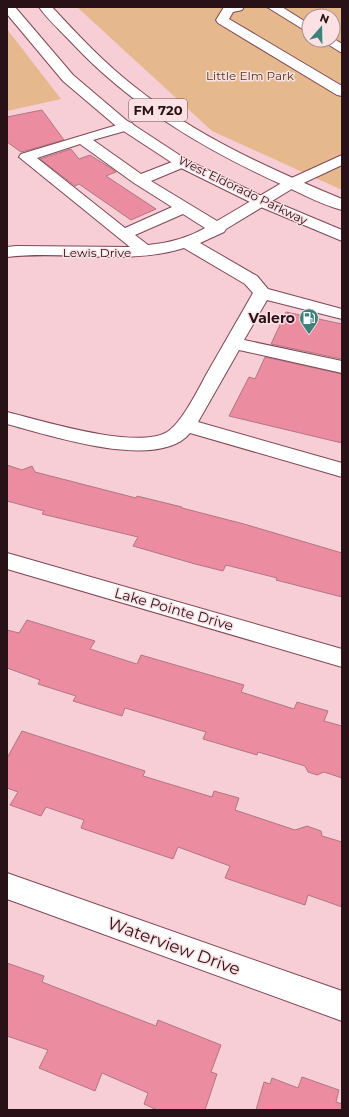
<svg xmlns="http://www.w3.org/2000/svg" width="349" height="1117" font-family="Montserrat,sans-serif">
	<rect width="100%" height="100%" fill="#f7ced6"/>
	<path fill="#e5b98d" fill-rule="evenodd" d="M77,7H342V190L212,131ZM309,16H333V40H309Z
		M7,29L61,99L7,111Z"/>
	<path fill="#eb8ca1" stroke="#b27683" d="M42,110L64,140L21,152L7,142V117Z
		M71,149L79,159L90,155L112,169L116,172L106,176L156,209L131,220L79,184L75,186L40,159Z
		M286,312L342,324V359L271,344Z
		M265,357L342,374V443L229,416L249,377L255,379Z
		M7,465L22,470L32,466L35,472L136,498L137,496L182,507V508L244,524L342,553V597L276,580L277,578L226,565L223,571L195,564L133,546L138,537L42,514L44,511L7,501Z
		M27,620L95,641L90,649L137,664L141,655L244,685L241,692L294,709L297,702L328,711L324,721L342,726V778L324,772L317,775L308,772L305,766L258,752L257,755L203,739L206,732L125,708L122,716L73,701L76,696L38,684L40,680L7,668V630L19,633Z
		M22,731L145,771L143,776L212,797L214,791L239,798L235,810L295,830L307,826L321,831L322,836L342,842V907L308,895L305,905L225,878L230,866L178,847L173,859L81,828L84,820L46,807L41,816L10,805L18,792L7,788V758Z
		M7,963L44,976L42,982L156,1026L158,1020L221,1045L211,1072L217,1074L205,1110H157L144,1104L148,1093L102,1073L95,1091L39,1068L48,1050L7,1036Z
		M302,1077L339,1090L336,1102L342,1104V1110H256L264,1082L270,1084L272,1078L298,1088Z"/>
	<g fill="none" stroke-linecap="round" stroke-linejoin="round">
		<defs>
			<path id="minor" d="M224,7H244L242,10L233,12L229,19L342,86V96L337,95L218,23L216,20Z
				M267,7H282L309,24V33Z
				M333,38L342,44V53L321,40H333Z
				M127,122L132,123L134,126L132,129L93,140L141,174L177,160H187L190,163L187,166L151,181L217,221L285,181L342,155V165L295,187L226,229L224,232L200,243L257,276L268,289L342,309V319L267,300L244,340L342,361V373L239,350L198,422L342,463V477L190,433C158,472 49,435 7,424V412C43,421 136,450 167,432C181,424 198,390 206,375C222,347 237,321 253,293L245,284L184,248C126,266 66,250 7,257V247L16,246L130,247L19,157L21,154ZM80,144L134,183L172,207L125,228L37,158ZM183,214L205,228C188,238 168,243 148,245L135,235Z
				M7,553L342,649V667L7,569Z
				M7,873L342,991V1021L7,899Z"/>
			<path id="major" d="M7,7H15L73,75L126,120L187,160L268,199L342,230V241L256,205L177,166L116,126L63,81L7,14Z
				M39,7H52C78,35 104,63 135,87C196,136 270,169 342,199V210C322,205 302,194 283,185C205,150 131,106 72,43C61,31 48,20 39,7Z"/>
		</defs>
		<use href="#minor" stroke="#7f4754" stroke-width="2"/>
		<use href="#major" stroke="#7f4754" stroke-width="2"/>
		<use href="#minor" fill="#fff" fill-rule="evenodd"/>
		<use href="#major" fill="#fff" fill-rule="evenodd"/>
	</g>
	<defs>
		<symbol id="fuel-pin" viewBox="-11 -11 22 30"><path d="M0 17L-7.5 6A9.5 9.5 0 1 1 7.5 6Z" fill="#3b827a" stroke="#fbe0e4"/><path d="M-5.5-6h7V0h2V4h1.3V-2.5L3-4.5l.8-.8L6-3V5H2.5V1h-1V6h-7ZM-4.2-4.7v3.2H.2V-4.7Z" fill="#fff"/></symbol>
	</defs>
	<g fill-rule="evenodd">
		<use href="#fuel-pin" x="298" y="307" width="22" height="30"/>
	</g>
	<g text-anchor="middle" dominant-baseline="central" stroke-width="3" stroke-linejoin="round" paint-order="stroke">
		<g font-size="12" fill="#503416" stroke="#fbe0e4">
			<text x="250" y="75">Little Elm Park</text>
		</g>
		<g font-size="12" fill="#291217" stroke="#fbe0e4">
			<text transform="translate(243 190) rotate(26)">West Eldorado Parkway</text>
			<text x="97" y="252">Lewis Drive</text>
		</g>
		<rect fill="#fbe0e4" stroke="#685054" stroke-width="1" x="129" y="99" width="58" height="22" rx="3"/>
		<g font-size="13" font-weight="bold" fill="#291217">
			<text x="158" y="110">FM 720</text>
		</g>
		<g font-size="14" font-weight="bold" fill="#291217" stroke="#fbe0e4" text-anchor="end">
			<text x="295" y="318">Valero</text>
		</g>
		<g font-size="14" fill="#291217" stroke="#fbe0e4">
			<text transform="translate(174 609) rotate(16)">Lake Pointe Drive</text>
		</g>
		<g font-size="17" fill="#291217" stroke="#fbe0e4">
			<text transform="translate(174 946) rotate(20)">Waterview Drive</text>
		</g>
	</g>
	<rect width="349" height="1117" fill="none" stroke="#291217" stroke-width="16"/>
	<g transform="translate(321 28) rotate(20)"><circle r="19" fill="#fbe0e4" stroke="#a78e92"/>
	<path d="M0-3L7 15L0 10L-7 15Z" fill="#3b827a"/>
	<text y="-6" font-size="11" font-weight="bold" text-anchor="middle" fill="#291217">N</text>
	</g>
</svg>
